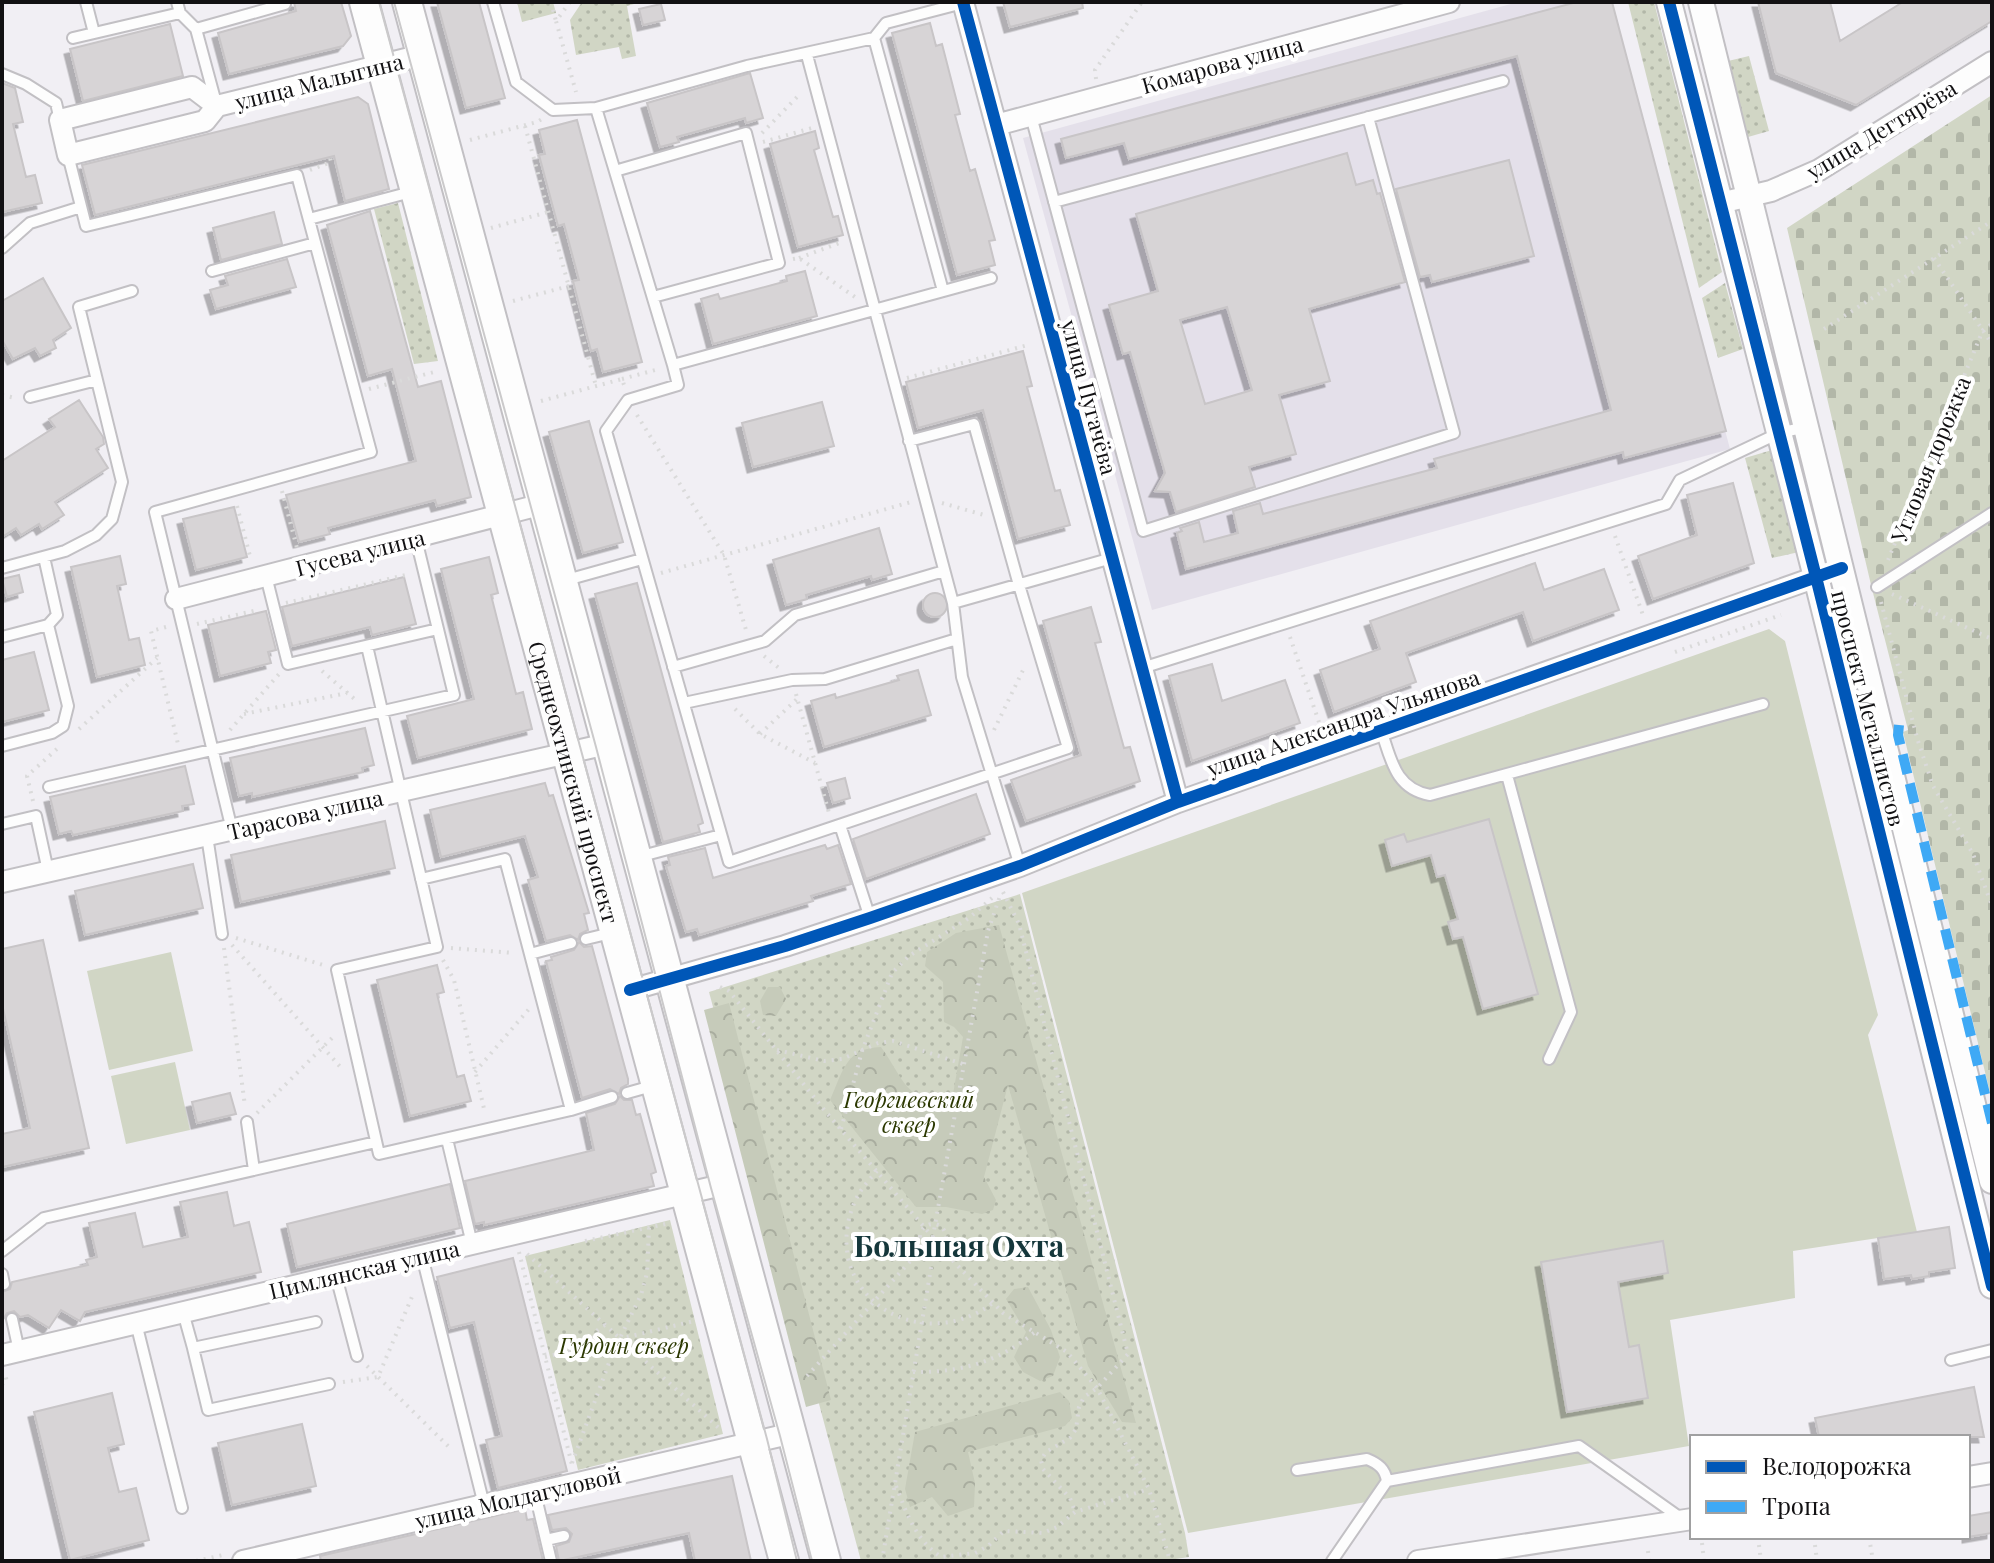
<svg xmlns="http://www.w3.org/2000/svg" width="1994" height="1563" font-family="'Playfair Display',serif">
	<defs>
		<pattern id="grass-dots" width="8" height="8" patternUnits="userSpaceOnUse" patternTransform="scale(2)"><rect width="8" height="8" fill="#d1d6c5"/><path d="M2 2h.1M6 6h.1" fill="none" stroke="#b2b7a8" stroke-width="1.8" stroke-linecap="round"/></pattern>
		<pattern id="forest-crowns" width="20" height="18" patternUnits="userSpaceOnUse" patternTransform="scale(2)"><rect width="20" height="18" fill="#c6cbba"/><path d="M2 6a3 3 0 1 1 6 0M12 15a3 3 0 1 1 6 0" fill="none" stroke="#a9ad9f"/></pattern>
		<pattern id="cemetery-stones" width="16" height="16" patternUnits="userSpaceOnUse" patternTransform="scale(2)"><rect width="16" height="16" fill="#d1d6c5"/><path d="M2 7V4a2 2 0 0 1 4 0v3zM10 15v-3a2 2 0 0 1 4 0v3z" fill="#b2b7a8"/></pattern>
		<filter id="shadow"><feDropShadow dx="-5.5" dy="5.5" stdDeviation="0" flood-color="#0004"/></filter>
	</defs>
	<rect width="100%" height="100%" fill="#f1eff4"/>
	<path fill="#e4e0ea" d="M1518,2H1611L1730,449L1152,610L1023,138Z"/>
	<path fill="url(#grass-dots)" d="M517,2H553L556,13L522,22Z
		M582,2H641L627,6L636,56L622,59L619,47L576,55L570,20Z
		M1628,2H1654L1722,272L1699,288Z
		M1749,56L1769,131L1748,137L1728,61Z
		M398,203L438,361L414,364L374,209Z
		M1725,283L1743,349L1718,358L1702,298Z
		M1772,450L1799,552L1772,558L1745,458Z
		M1020,894L1185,1533L1189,1557L1162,1561H861L709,992Z
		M670,1220L723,1434L578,1470L525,1256Z"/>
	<path fill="url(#forest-crowns)" d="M999,925L1136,1423L1122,1422L1088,1366L1008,1085L984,1177L996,1200L993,1210L982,1214L946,1207H916L830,1100C843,1072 845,1048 881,1047C904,1078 907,1109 953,1094L963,1037L954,1027L944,1022L943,982L925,966L927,952L956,933Z
		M768,987H780L786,999L776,1016L763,1015L760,1001Z
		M729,1003L831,1400L806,1407L704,1010Z
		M1028,1287L1051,1330L1060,1357L1053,1376L1040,1381L1023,1372L1014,1357L1026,1332L1006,1299L1014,1289Z
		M1060,1392L1069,1401L1072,1418L1065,1426L968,1452L975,1483L974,1507L948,1516L932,1497L910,1507L905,1489L915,1432Z"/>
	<path fill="url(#cemetery-stones)" d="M1992,95V1101L1903,732L1908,730L1872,589L1787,228Z"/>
	<path fill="#d1d6c5" d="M1769,629L1785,641L1878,1015L1868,1035L1917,1232L1793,1251L1795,1298L1670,1320L1689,1446L1188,1533L1022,893Z
		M171,952L193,1051L109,1070L87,971Z
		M175,1062L190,1130L126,1144L111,1076Z"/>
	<path fill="#d7d4d6" stroke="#c8c5c7" stroke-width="2" fill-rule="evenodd" filter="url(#shadow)" d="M294,2H341L351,36L343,46L229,74L218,33L296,11Z
		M437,2H479L505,98L466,108Z
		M1003,2H1082L1083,8L1010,27Z
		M1577,2H1612L1726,431L1624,458L1623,452L1186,569L1177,533L1182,531L1180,528L1199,522L1204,542L1238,533L1233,511L1260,503L1263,514L1437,468L1434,459L1611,410L1517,56L1129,159L1124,143L1066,158L1061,139Z
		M1758,2H1830L1840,41L1903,2H1992V21L1856,105L1776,73Z
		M661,4L665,20L643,25L639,9Z
		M930,23L936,46L942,44L960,114L955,115L970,171L975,169L995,240L989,241L995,265L957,275L892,33Z
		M170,24L183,76L83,101L70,49Z
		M750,73L763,118L746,123L745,118L677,137L679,142L660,147L647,103Z
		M2,83L15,88L23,122L13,124L26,177L35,175L42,203L2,212Z
		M358,97L368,104L389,189L345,201L334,156L95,215L82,165Z
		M577,120L642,362L603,372L597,349L591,351L573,281L579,280L564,224L558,226L539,155L545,154L539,130Z
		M815,131L819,148L814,150L833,217L838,216L843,235L798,247L770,144Z
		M1347,153L1356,185L1373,180L1377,194L1380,193L1405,282L1309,309L1330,381L1279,395L1296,454L1249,467L1255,487L1176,512L1170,492L1155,491L1165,473L1130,352L1123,354L1109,305L1158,291L1136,214ZM1227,307L1252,390L1205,404L1180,320Z
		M1509,160L1534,256L1432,282L1430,275L1420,277L1396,189Z
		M370,211L418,387L441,381L471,497L437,506L435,500L328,528L330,534L299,542L286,495L416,461L392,369L368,376L327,225Z
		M274,212L282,244L221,260L213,228Z
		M287,259L296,287L216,309L210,290L228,285L225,276Z
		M805,271L817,316L713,344L701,299L718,294L720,299L787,281L786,276Z
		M43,278L71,328L53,340L56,348L40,356L35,348L13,359L2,340V301Z
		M1023,351L1032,386L1027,387L1055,491L1060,490L1070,525L1018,539L983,410L918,428L906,382Z
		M79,400L103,437L104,444L96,449L108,468L55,502L64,515L42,529L39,524L21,535L16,528L2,537V461L55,427L49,419Z
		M822,402L834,446L753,467L742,423Z
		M589,421L623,542L583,553L549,432Z
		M1733,483L1754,563L1653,599L1638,556L1697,535L1687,495Z
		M234,507L247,557L196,570L183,519Z
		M879,528L892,574L872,580L871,576L806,595L807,599L786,605L773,560Z
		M120,556L126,584L117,586L129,640L139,638L145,665L97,677L71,567Z
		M489,557L498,593L491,595L516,694L523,692L532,729L418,758L407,716L474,699L441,569Z
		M1535,563L1544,590L1604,569L1619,610L1533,641L1523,612L1406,653L1416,682L1334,712L1320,670L1380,649L1370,621Z
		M19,575L23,592L7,597L2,579Z
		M404,577L416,624L372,635L370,627L292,646L282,607Z
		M637,583L703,823L698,825L700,832L663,842L595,594Z
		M923 605a12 12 0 1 1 24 0a12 12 0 1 1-24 0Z
		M1091,607L1101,642L1095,643L1124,748L1130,747L1140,781L1026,821L1011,780L1081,755L1043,621Z
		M266,611L276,650L268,652L271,663L220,676L208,625Z
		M34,652L49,710L2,722V660Z
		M1212,664L1222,701L1285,680L1300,723L1192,761L1169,676Z
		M918,670L931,715L824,747L811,701L835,694L836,698L899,680L897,676Z
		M365,728L374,765L362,768L363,772L252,797V793L239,796L230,758Z
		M185,766L194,804L182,806L183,811L73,835L71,831L59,834L50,797Z
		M845,778L850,798L833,803L827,783Z
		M545,783L549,796L553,795L589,913L584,914L588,930L580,934L578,940L570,935L546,941L528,880L538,877L525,836L441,857L430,810Z
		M976,794L990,834L866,879L853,839Z
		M1489,819L1538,994L1483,1009L1463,937L1453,939L1448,922L1458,919L1445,875L1437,877L1431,855L1392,866L1385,840L1404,834L1407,842Z
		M385,821L395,868L241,902L231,855Z
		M825,845L827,849L838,845L851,884L811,896L813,901L699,935L697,929L686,932L666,866L670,865L668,857L705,848L713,878Z
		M193,864L203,908L85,935L75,891Z
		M43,940L89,1148L2,1167V1134L30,1128L2,1004V949Z
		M579,942L584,947L592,946L628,1079V1084L621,1088L619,1094L610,1089L582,1098L555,995L546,961L552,960L551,957L574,950Z
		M437,965L444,992L437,994L457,1077L464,1075L471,1101L410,1116L377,980Z
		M230,1093L236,1114L197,1123L192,1102Z
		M620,1096L624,1100H632L636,1115L640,1114L656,1172L651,1174L654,1186L484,1225V1222L475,1224L465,1181L594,1150L586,1113L615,1104Z
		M450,1184L460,1228L297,1267L287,1224Z
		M227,1192L234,1226L249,1222L261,1272L85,1312L80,1321L61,1310L49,1328L28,1315L20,1317L14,1311L7,1313L2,1321V1292L10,1289L12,1282L88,1265L86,1260L97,1257L89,1223L135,1213L143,1247L188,1237L180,1202Z
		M1949,1227L1955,1268L1929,1272V1276L1912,1279L1911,1275L1884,1279L1878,1238Z
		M1663,1241L1668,1273L1618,1282L1629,1347L1639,1345L1648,1398L1567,1412L1541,1262Z
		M513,1258L567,1471L498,1488L486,1440L502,1436L474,1322L450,1328L437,1277Z
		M1974,1387L1984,1437H1819L1815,1418Z
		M112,1393L124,1444L108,1448L119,1492L136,1488L149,1540L70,1560L34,1412Z
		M302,1424L316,1486L232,1505L218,1443Z
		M732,1476L751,1561H695L689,1533L559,1561L556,1546L569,1542L572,1534L566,1528L552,1530L548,1515Z
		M525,1509L527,1520L533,1519L543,1561H321L320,1556Z
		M1992,1512V1533L1968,1537V1516Z"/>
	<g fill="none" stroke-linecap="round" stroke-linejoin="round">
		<defs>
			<path id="service" d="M86,2L94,33
				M177,2L180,13L196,29L216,103
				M493,2L516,82L553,110L596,108L673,365L991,278
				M196,29L285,4L284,2
				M73,38L180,13
				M874,38L943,291
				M807,55L953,603L962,677L1020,866
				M2,74L26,84L56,103L60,120
				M596,108L747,66L874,38L886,23L963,3
				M1031,116L1143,531L1454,433L1368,117
				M68,155L86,226L297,175L371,452L155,512L232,830
				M615,171L746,133L779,263L653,297
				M1054,202L1503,81
				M309,219L411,192
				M2,248L30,223L81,207
				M212,271L315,243
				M673,365L678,385L628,400L606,431L729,862L1068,748L1019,585L974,424L909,441
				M30,397L97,380
				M44,557L57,615L48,625
				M2,568L65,551L96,535L112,519L122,482L79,307L132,291
				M266,576L288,664L438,629
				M563,581L642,559
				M1877,587L1992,513
				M953,603L1112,558
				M2,637L48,625L68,706L63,726L52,733L2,746
				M367,646L437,947L337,970L379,1154L571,1110L612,1097
				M673,667L765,641L795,615L944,571
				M1142,668L1666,504L1680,480L1779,433L1806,427
				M684,703L792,680L825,679L957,639
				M1381,730C1391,759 1395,789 1430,795L1763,704
				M1507,775L1571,1012L1549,1059
				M49,787L454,695L416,539
				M2,824L36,816L48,871
				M840,825L870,918
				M207,836L222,934
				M638,857L721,835
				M421,879L505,859L571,1110
				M586,939L611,933
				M530,954L571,943
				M627,1093L652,1086
				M247,1122L254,1170
				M447,1139L472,1244
				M2,1251L44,1218L376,1142
				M422,1256L484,1505
				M2,1274L4,1284
				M336,1276L357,1356
				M183,1312L193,1348L316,1322
				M12,1319L19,1351
				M136,1323L182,1508
				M193,1348L208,1410L329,1384
				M1951,1360L1992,1350
				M1297,1470L1367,1459C1379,1464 1385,1469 1387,1481
				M535,1493L551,1561
				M546,1540L564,1536
				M1332,1561L1387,1481L1579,1446L1682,1519"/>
			<path id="minor" d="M963,2L1178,802
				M217,106L192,87L60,120L68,155L205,121L217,106L422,55
				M996,125L1449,2
				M1720,203L1771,191L1819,170L1992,62
				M176,599L543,504
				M2,882L607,744
				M630,990L785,946L870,918L1020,866L1178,802L1842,568
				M2,1355L726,1184
				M1968,1477L1992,1473
				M243,1561L793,1433
				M1418,1561L1692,1519"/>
			<path id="tertiary" d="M1669,2L1816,577L1992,1286
				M1701,2L1992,1181"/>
			<g id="secondary">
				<path id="s1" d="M364,2L784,1561"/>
				<path d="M407,2L826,1561"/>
			</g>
		</defs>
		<use href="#service" stroke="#c2c0c4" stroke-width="14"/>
		<use href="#minor" stroke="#c2c0c4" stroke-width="24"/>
		<use href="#tertiary" stroke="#c2c0c4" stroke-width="28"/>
		<use href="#secondary" stroke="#c2c0c4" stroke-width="32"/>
		<path stroke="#dadada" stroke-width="4" stroke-dasharray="2 6" stroke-linecap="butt" d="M551,2L556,21
			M570,2L556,21L576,92
			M1096,79L1095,70L1142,2
			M525,126L596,386
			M762,133L801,93
			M470,140L537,122L542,119
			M763,142L812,128
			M310,170L331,162L330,157
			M491,228L548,212
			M799,258L842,242
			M1934,258L1992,344
			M793,259L799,258L855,297
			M513,301L569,286
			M1824,329L1992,221
			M907,378L1028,345
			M622,379L659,369
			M369,389L438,371
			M2,395L15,398
			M541,401L622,379L624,385
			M637,415L724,555L746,630
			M282,491L297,548
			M942,503L984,515
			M237,506L251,560
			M1615,536L1644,618
			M1888,560L1983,330L1992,324
			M661,573L911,502
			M1892,594L1992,639
			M1881,602L1918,741L1933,786L1973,854L1992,906
			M286,603L410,574
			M197,624L258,610
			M166,627L151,631L178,744
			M1290,637L1322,731
			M1675,652L1781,615
			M764,656L779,668
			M322,671L358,702
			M796,694L829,813
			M735,709L760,734L815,763
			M244,714L347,693
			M79,729L157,658
			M230,730L279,674
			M994,730L1025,666
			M760,734L797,699
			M33,801L27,776L58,748
			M1003,892L1019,924L1128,1354L1097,1388L1084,1397L1079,1407L1076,1429L1070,1438L1046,1452L1041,1460L1043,1469L1070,1498L1075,1512
			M236,938L323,965
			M232,945L343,1070
			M224,948L245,1106
			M451,948L514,953
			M443,960L454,980L485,1113
			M720,987L729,991L826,1112L954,1262L1003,1313L1067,1352L1097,1388L1149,1489L1170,1561
			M777,1050L824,1061L842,1059L878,1043L893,1041L966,1065
			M475,1072L529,1009
			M257,1113L336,1034
			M841,1129L862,1051L892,973L909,956L969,918L992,898
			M877,1171C868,1181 858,1192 853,1206C820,1294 918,1358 993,1303
			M920 1237a13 13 0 1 1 26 0a13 13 0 1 1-26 0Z
			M585,1241L670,1223
			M519,1252L572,1465
			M527,1254L721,1430
			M605,1325C593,1331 590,1340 599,1351L613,1352
			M619,1339L694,1321
			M545,1357L594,1345
			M367,1366L452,1450
			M913,1372C959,1373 999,1362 1035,1332
			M807,1376L933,1236
			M343,1382L378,1377L414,1292
			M2,1384L7,1382L5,1374
			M572,1463L613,1352L641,1295L647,1273L649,1228
			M896,1486C907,1514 915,1539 941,1557L975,1553L988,1546L1004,1531L1043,1533L1057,1527L1075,1512L1149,1489
			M1758,1537L1761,1561
			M1814,1537L1817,1561
			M1869,1537L1873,1561
			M1702,1543L1704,1561
			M1648,1551L1649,1561
			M196,1561L223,1555
			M882,1561L934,1250L933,1236L988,931L1000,896"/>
		<use href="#service" stroke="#fdfdfd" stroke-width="10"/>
		<use href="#minor" stroke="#fdfdfd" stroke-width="20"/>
		<use href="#tertiary" stroke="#fdfdfd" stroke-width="24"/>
		<use href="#secondary" stroke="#fdfdfd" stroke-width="28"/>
		<path stroke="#cbcacb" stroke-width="2" d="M379,2L767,1439L797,1561
			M394,2L596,747L711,1188L780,1436L812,1561"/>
		<path stroke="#3fa9f5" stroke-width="10" stroke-dasharray="20 10" stroke-linecap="butt" d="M1899,725L1898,735L1992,1123"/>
		<defs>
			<path id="cycleway" d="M963,2L1178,802
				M1669,2L1816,577L1992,1286
				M630,990L785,946L870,918L1020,866L1178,802L1842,568"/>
		</defs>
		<use href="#cycleway" stroke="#fff" stroke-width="17"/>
		<use href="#cycleway" stroke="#0057b8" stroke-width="12"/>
	</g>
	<g text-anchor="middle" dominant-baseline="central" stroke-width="8" stroke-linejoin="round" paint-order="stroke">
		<g font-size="22" fill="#121113" stroke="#fff">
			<text transform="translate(1222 64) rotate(-15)">Комарова улица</text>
			<text transform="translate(319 81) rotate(-14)">улица Малыгина</text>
			<text transform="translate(1881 129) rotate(-31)">улица Дегтярёва</text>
			<text transform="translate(1090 397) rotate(75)">улица Пугачёва</text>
			<text transform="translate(1930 459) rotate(-68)">Угловая дорожка</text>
			<text transform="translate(360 552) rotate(-14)">Гусева улица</text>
			<text transform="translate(1869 708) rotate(76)">проспект Металлистов</text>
			<text transform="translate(1343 722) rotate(-19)">улица Александра Ульянова</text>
			<text stroke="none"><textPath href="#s1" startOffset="808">Среднеохтинский проспект</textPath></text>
			<text transform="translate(305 814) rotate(-13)">Тарасова улица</text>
			<text transform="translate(364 1269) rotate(-13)">Цимлянская улица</text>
			<text transform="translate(518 1497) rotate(-13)">улица Молдагуловой</text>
		</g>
		<g font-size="22" font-style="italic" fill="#2b3800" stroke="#fff">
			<text x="909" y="1099">Георгиевский<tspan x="909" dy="25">сквер</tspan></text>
			<text x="624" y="1345">Гурдин сквер</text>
		</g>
		<g font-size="30" font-weight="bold" fill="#15373b" stroke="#fff">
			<text x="959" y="1245">Большая Охта</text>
		</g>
	</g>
	<rect width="1994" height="1563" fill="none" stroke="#121113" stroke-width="8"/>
	<rect x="1690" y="1435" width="280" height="104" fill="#ffffff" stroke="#a0a0a1" stroke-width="2"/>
	<rect x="1706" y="1461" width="40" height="12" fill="#0057b8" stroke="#a0a0a1" stroke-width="2"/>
	<text x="1762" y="1475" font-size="24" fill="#121113">Велодорожка</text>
	<rect x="1706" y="1501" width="40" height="12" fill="#3fa9f5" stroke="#a0a0a1" stroke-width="2"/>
	<text x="1762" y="1515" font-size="24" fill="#121113">Тропа</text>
</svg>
